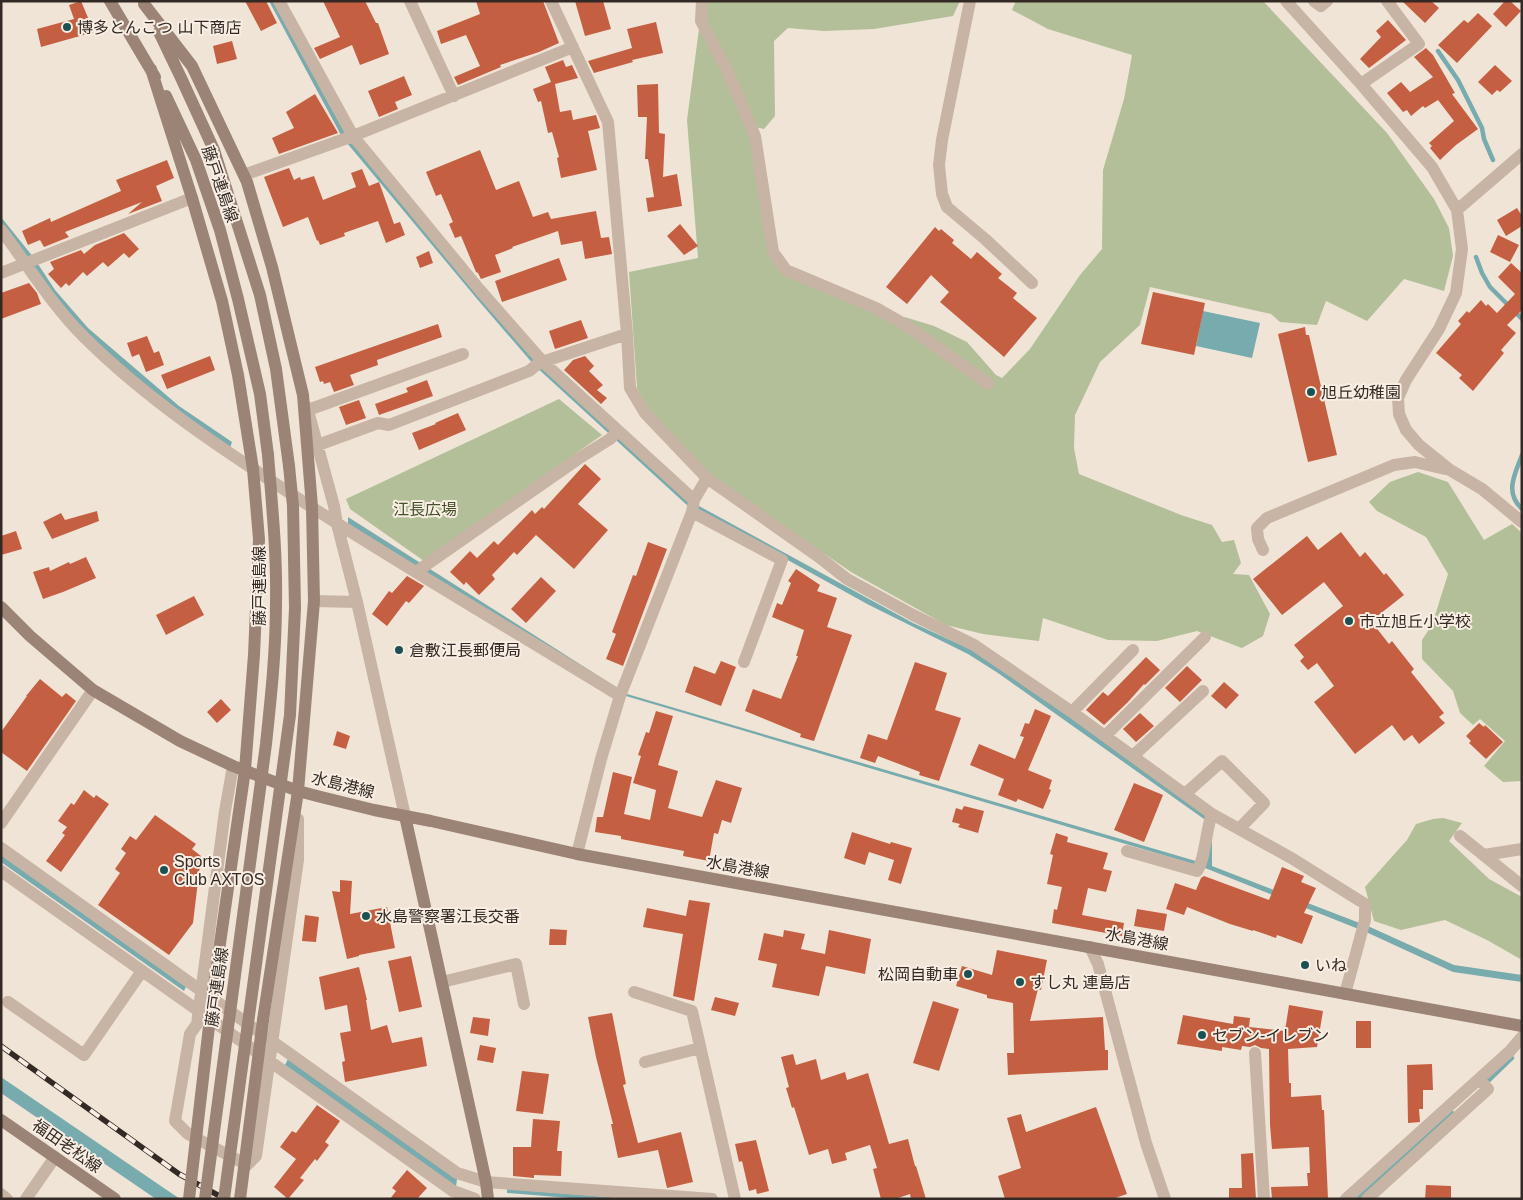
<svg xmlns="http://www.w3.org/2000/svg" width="1523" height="1200" font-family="Helvetica,'Noto Sans JP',sans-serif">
	<rect width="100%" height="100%" fill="#f0e4d7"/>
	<path fill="#b2bf98" d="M706,1H960L953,16L874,29L824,31L788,28L774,41L775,116L764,129L755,127L705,21Z
		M1016,1H1263L1387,133L1434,199L1449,228L1453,256L1444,291L1404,279L1367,321L1326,301L1317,325L1280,322L1271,314L1150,287L1140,325L1100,362L1075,415L1074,448L1079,474L1181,515L1212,525L1222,542L1234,540L1241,563L1233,574L1249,575L1270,614L1263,636L1242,648L1197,631L1157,641L1108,640L1043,618L1039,641L983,634L946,625L851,572L705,472L649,410L637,388L629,272L698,258L687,120L699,29L725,73L752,140L769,255L874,311L908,318L934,326L967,342L996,375L1002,378L1030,349L1080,275L1102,249L1103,170L1124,99L1132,55L1048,29L1012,10Z
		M559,399L602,435L424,561L350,509L346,499Z
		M1418,472L1448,482L1484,540L1512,524L1522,533V781L1503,782L1484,766L1505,741L1480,719L1473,725L1460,713L1453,691L1422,659V640L1432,625L1448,574L1426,537L1377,511L1369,502L1390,482Z
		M1443,818L1462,823L1449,841L1489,879L1522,897V960L1487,940L1445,920L1401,930L1374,921L1365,887L1407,840L1416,824L1433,819Z"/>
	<path fill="#77abad" d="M269,1H274L346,134L481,297L699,506L913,623L972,650L1002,669L1207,815L1212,827V866L1370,927L1454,965L1522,975V982L1453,972L1366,932L1200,866L626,696L348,526V517L627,694L1206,864L1204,819L998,673L968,654L869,605L699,511L689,507L534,365L478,300L342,137Z
		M1,217L34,258L55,290L88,328L179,406L232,442L229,451L177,415L84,334L1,226Z
		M1203,311L1260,323L1252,358L1196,346Z
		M1,855L186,987L184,991L1,862Z
		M289,1057L457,1179L456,1187L285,1065Z
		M1,1077L180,1199H156L1,1093Z
		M507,1189L633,1199H582L507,1193Z"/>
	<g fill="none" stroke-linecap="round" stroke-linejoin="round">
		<path stroke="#77abad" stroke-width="4.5" d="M1438,51L1458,80L1482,128L1484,139L1493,160
			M1476,257L1482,273L1490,287L1522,319
			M1522,455C1515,474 1504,492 1522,509
			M1486,1083L1512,1058
			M1357,1199L1452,1113"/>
	</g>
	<path fill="#c55f41" d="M81,1L94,32L41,47L37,29L74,19L69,5Z
		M245,1H266L277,23L261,31Z
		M323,1H365L376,23H378L389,54L360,65L352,45L320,59L314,48L340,37Z
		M476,1H543L559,43L539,52L500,65L501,67L458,85L454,77L480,66L466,35L441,44L437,31L480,14Z
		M575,1H603L611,29L585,36Z
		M1402,1H1431L1439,8L1425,23Z
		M1505,1H1510L1521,11L1506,27L1493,14Z
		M1478,13L1492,26L1457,63L1438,45L1464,20L1468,23Z
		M1388,20L1406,40L1369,68L1360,59L1381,37L1376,31Z
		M656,22L663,53L632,60L633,62L594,73L588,61L632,48L627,29Z
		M232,41L237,59L217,64L213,46Z
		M1426,48L1433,55L1455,93L1452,94L1478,129L1456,145L1440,160L1430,148L1432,146L1429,143L1454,121L1438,100L1425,108L1423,106L1411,116L1407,110L1403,112L1387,93L1401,82L1410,92L1433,77L1414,57Z
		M563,60L566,67L572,65L578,78L555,84L560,112L571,110L573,120L596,115L600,128L588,131L597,170L561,178L557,158L559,157L552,132L548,133L541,101L538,102L533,89L551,82L545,67Z
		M1495,65L1512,81L1500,92L1497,90L1492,95L1478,82Z
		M404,76L412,95L395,102L398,109L379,117L368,91Z
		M658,84L659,133L665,134L663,177L677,174L682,206L648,212L646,198L654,197L648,159H645L647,117H638L637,85Z
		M315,94L338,133L279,154L272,138L294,128L286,112Z
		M480,150L496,190L519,181L533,217L548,212L551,219L596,211L601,238L609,237L612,254L585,259L582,241L561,245L558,231L512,247L513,248L495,255L501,272L481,279L478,273L476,272L461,236L455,238L449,224L453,222L441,194L436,196L426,172Z
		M167,160L174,178L156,186L162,201L128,214L142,202L65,232L69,237L44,247L40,240L28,245L22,231L50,218L51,222L121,191L116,180Z
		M289,168L294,180L300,177L301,180L314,176L323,200L356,187L351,173L362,169L369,186L379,182L394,224L400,222L405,235L386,243L378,221L344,233L345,236L320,245L318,240L317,241L308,217L283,227L264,177Z
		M1517,208L1522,216V226L1506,236L1497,220Z
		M680,224L698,246L684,255L667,236Z
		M935,227L939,231L941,229L954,240L952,243L971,259L977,252L1002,274L998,278L1017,293L1013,298L1037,318L1004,357L940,302L949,292L931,275L907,304L886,287Z
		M124,233L139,249L129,258L124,253L108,267L103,262L87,276L83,272L69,286L66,283L61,288L48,274L54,269L50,262L81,250L84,254L95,245Z
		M1498,235L1519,245L1510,262L1490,252Z
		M429,251L433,263L420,268L416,257Z
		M559,258L567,280L502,302L495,281Z
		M1511,263L1522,273V310L1507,325L1516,333L1501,350L1504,353L1473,391L1459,378L1462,375L1436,353L1461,324L1458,321L1467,311L1469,313L1481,300L1486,306L1488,304L1497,313L1515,294L1498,277Z
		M29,283L37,293L41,304L1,319V293Z
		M1153,292L1205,303L1194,355L1141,344Z
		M581,320L588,338L555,349L549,331Z
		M438,324L442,337L377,360L378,365L350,375L354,385L334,392L330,382L324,384L323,381L320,382L315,367Z
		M1305,327L1306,335H1309L1337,455L1308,462L1278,334Z
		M147,336L154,353L159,351L164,365L146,372L139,354L132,357L127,343Z
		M210,356L215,370L167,389L161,375Z
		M585,356L594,366L589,371L603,385L597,390L607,398L601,404L564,370L573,360Z
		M427,380L433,396L379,415L375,404L408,392L406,388Z
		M359,400L366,418L346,425L339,407Z
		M458,413L466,430L419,450L412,433L436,424L435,423Z
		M585,464L601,479L578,504L608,530L574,569L536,535L517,555L514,552L492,575L495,579L479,595L466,582L464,585L450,572L470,551L477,558L494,541L498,545L532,510L535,514L542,507L544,509Z
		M97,511L99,521L52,539L43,522L61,513L65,520Z
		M16,531L22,549L1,555V536Z
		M1341,532L1360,557L1365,552L1384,575L1386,573L1404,595L1371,621L1389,644L1392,641L1414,669L1411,672L1444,713L1439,717L1445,723L1419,744L1412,735L1404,741L1392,725L1355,754L1314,702L1334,686L1317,663L1308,670L1300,661L1304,657L1294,645L1343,606L1324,582L1282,615L1253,579L1307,536L1318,550Z
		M648,542L667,549L623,666L606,659L616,634L612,632L633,575L636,576Z
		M86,557L96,578L63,592L43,599L33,572L49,567L50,571L69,562L70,564Z
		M796,569L820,585L817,591L837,598L827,627L852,635L814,741L800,737L801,734L745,711L753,689L781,699L798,656H796L804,630L772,617L777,603L782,605L791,583L788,581Z
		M407,576L424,586L409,603L406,601L387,626L372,614L389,591L392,593Z
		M541,577L556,591L526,623L511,609Z
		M194,596L204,615L166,635L156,615Z
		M1146,657L1160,670L1145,685L1144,684L1128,702L1104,725L1086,710L1103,692L1108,696Z
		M721,661L736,667L721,706L685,692L694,666L715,674Z
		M915,662L947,673L935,710L961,718L939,781L919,775L920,772L878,756L875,763L860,758L868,734L887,740Z
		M1187,666L1202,680L1180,702L1165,688Z
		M40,679L62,697L66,693L76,701L27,771L1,752V732L27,696H26Z
		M1224,682L1239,695L1226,709L1211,696Z
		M221,699L231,710L217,723L207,712Z
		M1035,709L1051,716L1028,770L1052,780L1049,789L1051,790L1043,809L1018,799L1016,802L998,795L1004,779L970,765L979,744L1015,759L1024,737L1020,736L1025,723L1029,724Z
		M656,711L673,716L658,765L678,771L668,808L702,817L716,780L742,788L731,823L722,820L718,834L714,833L709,861L683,856L684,851L621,839V836L595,832L597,817H603L613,772L632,777L624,814L650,820L656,790L633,783L641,756L638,755L646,732L649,733Z
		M1140,713L1154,726L1136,742L1123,729Z
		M1479,723L1484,727L1485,725L1503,742L1486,759L1469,743L1471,741L1466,736Z
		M337,731L350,736L346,749L333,745Z
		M1134,783L1163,795L1144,842L1114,830Z
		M84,790L94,798L96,795L109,804L61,872L46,861L65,835L62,833L67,827L58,821L71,803L74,805Z
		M964,806L984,811L978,833L958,827L960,824L952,822L956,808L962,810Z
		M155,815L196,844L192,849L201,856L193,923L169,955L98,905L120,873L115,869L126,853L121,849L130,836L136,840Z
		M852,832L890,844L891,842L912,848L901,884L888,880L894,860L869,852L865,865L844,858Z
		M1056,833L1068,837L1067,842L1108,853L1103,869L1112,871L1106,892L1088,888L1082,915L1124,923L1122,936L1052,923L1054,909L1057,910L1062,887L1047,884L1053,855L1050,854Z
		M1282,867L1304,876L1301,882L1316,888L1304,913L1313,916L1302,944L1277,935L1276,938L1253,930V931L1230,924L1187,907L1184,915L1166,909L1175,883L1196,890L1201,878L1204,876L1269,900Z
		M340,880L352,881L350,914L387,907L395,948L359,955V956L347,959L332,891L340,892Z
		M689,900L710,903L694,1001L673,996L683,934L643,927L647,908L686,916Z
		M1137,909L1167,914L1164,931L1134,926Z
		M305,915L319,917L316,942L302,941Z
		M550,929L567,930L566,945H549Z
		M784,930L805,934L801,949L825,954L829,930L871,939L865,974L826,966L819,996L772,987L777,964L758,960L764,933L783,937Z
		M997,950L1047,960L1041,990L1038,989L1030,1021L1103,1017L1105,1050H1108V1070L1008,1075L1007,1053H1014L1013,1003L987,998V995L956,986L962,966L992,975Z
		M411,956L422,1007L399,1012L388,961Z
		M359,967L367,1000H366L371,1030L387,1025L392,1043L422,1037L427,1066L345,1082L342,1062L345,1061L340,1033L351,1031L347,1005L325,1010L319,977Z
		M715,997L739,1003L735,1016L711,1010Z
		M933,1001L959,1009L939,1071L913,1063Z
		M1289,1005L1323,1011L1317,1047L1288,1049L1289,1083H1291V1097L1321,1095L1322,1110H1324L1328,1199H1272L1271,1187L1308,1186L1307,1173H1310L1309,1147L1272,1149L1270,1125L1269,1049L1261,1048L1255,1045L1250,1047L1242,1046L1241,1050L1222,1047V1051L1177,1044L1183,1015L1233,1024L1234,1016L1250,1018L1249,1027L1285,1031Z
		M612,1013L626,1084L623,1085L638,1143L681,1132L693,1182L667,1188L658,1150L618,1158L611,1124H613L596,1057L588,1017Z
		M473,1017L490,1019L488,1036L470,1033Z
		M1356,1021H1371V1048H1356Z
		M480,1045L496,1048L493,1063L477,1060Z
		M793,1054L796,1065L816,1059L821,1080L845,1072L847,1080L868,1073L889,1144L908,1139L915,1166H916L926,1199H911L910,1194L895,1199H881L873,1169L877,1168L870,1145L845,1153L847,1160L832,1164L828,1149L809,1155L794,1107L792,1108L786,1088L789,1087L781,1057Z
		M1432,1064L1433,1090H1423V1109H1419L1420,1122L1408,1123L1407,1065Z
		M522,1071L549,1074L543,1114L516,1111Z
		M317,1105L340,1121L325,1142L329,1145L317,1161L315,1159L300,1178L304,1180L288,1199L274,1187L296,1159L280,1147L292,1131L296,1133Z
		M1096,1107L1127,1194L1112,1199H1005L998,1176L1021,1168L1007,1118L1021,1114L1026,1132Z
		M533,1119L560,1121L557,1151H562L561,1176L534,1175V1178L513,1176V1147H531Z
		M756,1140L769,1191L757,1194L756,1189L749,1191L742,1161L739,1162L735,1144Z
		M1253,1153L1256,1199H1229V1188H1242L1241,1154Z
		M407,1170L427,1188L417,1199H390L396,1191L392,1188Z
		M1426,1185L1451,1186V1199H1425Z"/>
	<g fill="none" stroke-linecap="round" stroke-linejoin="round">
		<path stroke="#c8b4a4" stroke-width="12" d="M279,1L353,136L479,289L543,362L694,500
			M410,1L454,96
			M702,1L701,21L728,72L755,136L773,252L786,270L876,308L909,327L989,384
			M970,1L942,140L939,165L942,194L947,207L985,239L1032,283
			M1286,1L1361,84L1432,167L1457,210L1462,249L1456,293L1439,329L1406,380L1398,398L1399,414L1406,430L1419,445L1450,470L1482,489L1522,522
			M1314,1L1321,6L1327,1
			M1361,84L1419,44L1387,1
			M244,175L353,136L573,47
			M1457,210L1522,154
			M1,230C28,265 51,304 83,336C148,401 225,451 302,501C406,568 514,631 620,696
			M1,273L192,198
			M627,334L630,388L645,413L707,478L819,557L847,579L913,615L974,645L1072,712L1212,814L1293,859L1365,904V920L1345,994
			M307,407L334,506L337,524L357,602L405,816
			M308,410L463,354
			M318,445L378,423L389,425L529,371L539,363L627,334L608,122L551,1
			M692,512L782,560L744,662
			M1263,550L1258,539L1257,528L1267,518L1394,465L1415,462L1445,469
			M416,572L578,459L610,439L618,431
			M314,601L357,602
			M1072,712L1133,650
			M1105,736L1205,637
			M1133,756L1203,691
			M233,766L225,811L197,1024L190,1034L175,1121L188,1134L247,1165L256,1156L298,860V819
			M1185,794L1222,761L1264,803L1239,829
			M1,823L93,690
			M1460,836L1522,886
			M1,848L457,1173L486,1182L712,1199
			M1127,851L1197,871C1205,860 1206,829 1212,814
			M577,854L601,759L620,696L692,512L694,500L707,478
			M1484,855L1522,849
			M1,871L453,1191L475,1199
			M1090,947L1098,964L1146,1143L1165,1199
			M442,982L516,964L524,1004
			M634,992L692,1011L735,1199
			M8,1002L84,1055L142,971
			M1255,1053L1264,1199
			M645,1062L700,1048
			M1,1194L7,1199
			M26,1199L55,1157
			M1346,1199L1510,1051L1522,1037
			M1367,1199L1488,1089L1479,1079"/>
		<path stroke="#9b8375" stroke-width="12" d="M110,1L155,77
			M144,4L192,66L247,182L272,267L303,395L312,507L314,601L298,791L263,1020
			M159,32L182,80L214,150L260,295L276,369L289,466
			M151,69L192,198L222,301L238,375L253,469L259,539L254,655L245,770L213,992
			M166,96L196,160L220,230L238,299L260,394L268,455
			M1,607L30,636L93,690L180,741L233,766L298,791L321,797L374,810L431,821L577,854L1522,1026
			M405,816L486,1182L488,1199
			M1,1120L115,1199"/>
		<defs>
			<path id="rail" d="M1,1046L179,1174L225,1199"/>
		</defs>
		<use href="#rail" stroke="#332a25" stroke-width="5.5"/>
		<use href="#rail" stroke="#f8eee3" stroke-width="4" stroke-dasharray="11" stroke-linecap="butt"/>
		<path stroke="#9b8375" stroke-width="12" d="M189,1199L213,992
			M205,1199L266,744C271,697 276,650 276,603C277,554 272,505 268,455
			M224,1199L290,715L295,608L293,506L289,466
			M240,1199L263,1020"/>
	</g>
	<g fill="#1c5154" stroke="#f8eee3" stroke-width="2">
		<circle cx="67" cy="27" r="5"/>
		<circle cx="1311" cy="392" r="5"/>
		<circle cx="1349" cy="621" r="5"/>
		<circle cx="399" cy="650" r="5"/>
		<circle cx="164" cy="870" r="5"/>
		<circle cx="366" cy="916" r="5"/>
		<circle cx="1305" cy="965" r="5"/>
		<circle cx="968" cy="974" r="5"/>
		<circle cx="1020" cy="982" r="5"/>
		<circle cx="1202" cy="1035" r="5"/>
	</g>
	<g text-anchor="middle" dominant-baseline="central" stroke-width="4" stroke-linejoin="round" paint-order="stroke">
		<g font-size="16" fill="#332a25" stroke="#f8eee3" text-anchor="start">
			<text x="77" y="27">博多とんこつ 山下商店</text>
			<text x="1321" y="392">旭丘幼稚園</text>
			<text x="1359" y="621">市立旭丘小学校</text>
			<text x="409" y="650">倉敷江長郵便局</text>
			<text x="174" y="861">Sports<tspan x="174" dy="18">Club AXTOS</tspan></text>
			<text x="376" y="916">水島警察署江長交番</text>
			<text x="1315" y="965">いね</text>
			<text x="958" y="974" text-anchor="end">松岡自動車</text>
			<text x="1030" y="982">すし丸 連島店</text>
			<text x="1212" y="1035">セブン-イレブン</text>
		</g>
		<g font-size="16" fill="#332a25" stroke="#f8eee3">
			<text transform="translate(220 184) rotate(71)">藤戸連島線</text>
			<text transform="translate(259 586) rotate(-90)">藤戸連島線</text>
			<text transform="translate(343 785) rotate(14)">水島港線</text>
			<text transform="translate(738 867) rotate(10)">水島港線</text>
			<text transform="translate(1137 939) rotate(10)">水島港線</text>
			<text transform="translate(217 987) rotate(-82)">藤戸連島線</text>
			<text transform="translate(67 1146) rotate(35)">福田老松線</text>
		</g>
		<g font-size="16" fill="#43512a" stroke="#f8eee3">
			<text x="425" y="509">江長広場</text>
		</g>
	</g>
	<rect width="1523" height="1200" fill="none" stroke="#332a25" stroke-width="5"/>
</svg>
